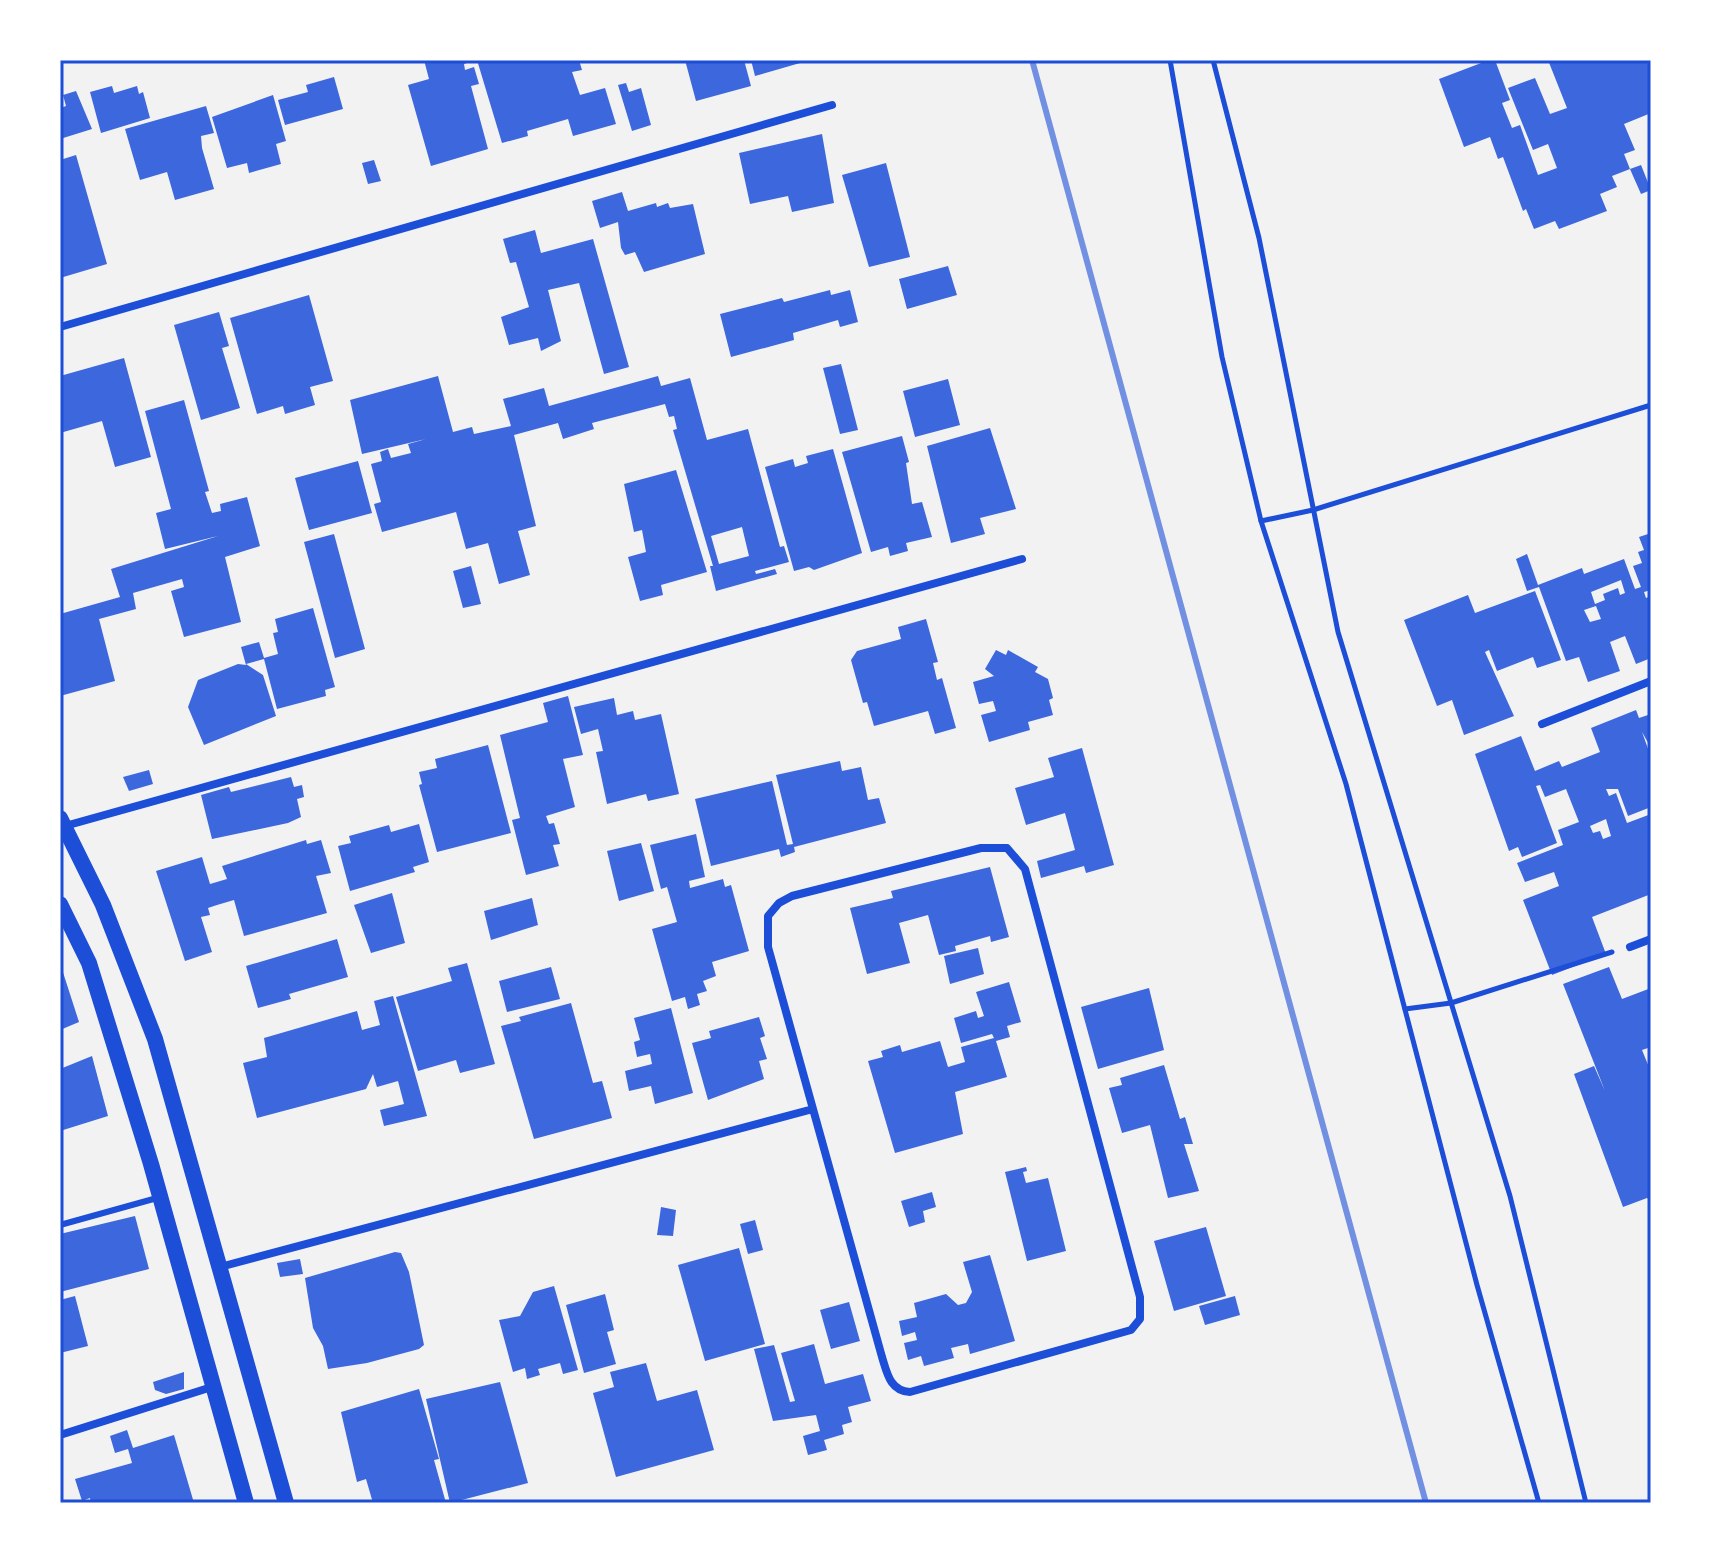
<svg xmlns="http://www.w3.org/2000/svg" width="1711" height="1563" font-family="Helvetica,sans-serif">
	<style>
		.building { fill: #3d67dc; fill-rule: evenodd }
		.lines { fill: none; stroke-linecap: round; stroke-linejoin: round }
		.path { stroke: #1d4ed8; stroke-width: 5 }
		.service { stroke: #1d4ed8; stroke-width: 6 }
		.minor { stroke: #1d4ed8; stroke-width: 8 }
		.secondary { stroke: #1d4ed8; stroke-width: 16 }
		.rail { stroke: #7290e2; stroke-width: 6 }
		.neatline { fill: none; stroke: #1d4ed8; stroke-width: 3 }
	</style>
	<rect width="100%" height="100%" fill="#f2f2f2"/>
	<g class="building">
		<polygon points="424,60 475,60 464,64 465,70 474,67 479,84 471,86 488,149 431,166 408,85 429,79"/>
		<polygon points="477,60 579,60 582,70 572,72 580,95 605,88 616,124 573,136 568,119 527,131 528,136 502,143"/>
		<polygon points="685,60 744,60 751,86 696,101"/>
		<polygon points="751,60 807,60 807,61 755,76"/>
		<polygon points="1489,60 1495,60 1510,100 1502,103 1512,128 1520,125 1538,175 1557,168 1548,144 1533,150 1508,88 1535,78 1550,114 1567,108 1548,60 1647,60 1651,65 1651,113 1624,124 1635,150 1624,154 1630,169 1612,176 1617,187 1600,194 1607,211 1559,229 1555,221 1534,229 1526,209 1523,211 1503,157 1498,159 1490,137 1464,147 1439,79"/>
		<polygon points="334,77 343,109 285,125 278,100 308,92 306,85"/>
		<polygon points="626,83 629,92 641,88 651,125 632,131 618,85"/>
		<polygon points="112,86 114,93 137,86 139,94 143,92 150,118 101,133 90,92"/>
		<polygon points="76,91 92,129 60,139 60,108 66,106 63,95"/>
		<polygon points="273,95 286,141 276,144 281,164 249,173 247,163 227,168 212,117"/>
		<polygon points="206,106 214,133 201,136 202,148 214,189 175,200 167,172 140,180 125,129"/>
		<polygon points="822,134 834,203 792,212 788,196 750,204 739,153"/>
		<polygon points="76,155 107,264 60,278 60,160"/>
		<polygon points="374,160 381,181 368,184 362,163"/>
		<polygon points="886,163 910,257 869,267 842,175"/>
		<polygon points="1641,165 1651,190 1641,194 1630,169"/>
		<polygon points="622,192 628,211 656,203 657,207 668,203 670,208 693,204 705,254 644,272 635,252 625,255 621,248 618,222 600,228 592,201"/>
		<polygon points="535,230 541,253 593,239 629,367 604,374 579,283 548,290 561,341 541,351 538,338 509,345 501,317 529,307 516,262 510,263 503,239"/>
		<polygon points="948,266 957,295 907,309 899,279"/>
		<polygon points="830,290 831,295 850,290 858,322 840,327 838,320 793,333 794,340 731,357 720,314 782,298 784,302"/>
		<polygon points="309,295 333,381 310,387 315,405 285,414 283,406 257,414 230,318"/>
		<polygon points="219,312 229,346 222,348 240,408 201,420 174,325"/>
		<polygon points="124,358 151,457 115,467 102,421 60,433 60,376"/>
		<polygon points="841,364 858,430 840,434 823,368"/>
		<path d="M438,376L453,432L472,427L474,434L511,426L503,399L544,388L549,406L658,376L661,386L690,378L707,440L748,429L780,547L784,546L789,562L755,571L756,574L775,569L777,574L716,591L710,566H713L673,430L677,429L674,416L669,417L665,404L592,423L594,429L563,439L558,423L514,435L536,526L518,531L530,575L499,584L488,543L466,549L456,512L382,532L374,504L381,502L371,464L382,461L380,452L388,449L391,458L411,453L408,444L426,439L362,454L350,400ZM742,527L749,556L719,564L711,536Z"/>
		<polygon points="948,379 960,425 915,437 903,391"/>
		<polygon points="184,400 209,491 205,492 212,513 221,511 220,504 247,497 260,546 225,557 241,622 184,637 171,591 184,587 182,579 133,593 136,609 99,619 115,681 60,696 60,614 120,597 111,569 218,536 165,549 156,513 171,509 145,411"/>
		<polygon points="990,428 1016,509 980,518 985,534 951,543 927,446"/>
		<polygon points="902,436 909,462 906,463 912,504 922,502 932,537 906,543 908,551 890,556 888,547 871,552 842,452"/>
		<polygon points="833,449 862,553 814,570 809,567 794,571 765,467 793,459 795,467 808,463 806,456"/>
		<polygon points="358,461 372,513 309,530 295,478"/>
		<polygon points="676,470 707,572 661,585 663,595 640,601 628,557 646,552 642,530 634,532 624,484"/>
		<path d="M1651,533V590L1644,592L1646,598L1651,596V658L1636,664L1625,636L1610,642L1620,671L1588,682L1579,657L1566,661L1539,587L1527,591L1516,559L1527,554L1538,585L1582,568L1584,574L1624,559L1635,589L1641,587L1633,566L1642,563L1638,552L1644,550L1639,537ZM1621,580L1625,593L1620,595L1618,588L1603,594L1605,600L1595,604L1591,592ZM1596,606L1601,619L1590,622L1584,610Z"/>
		<polygon points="334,534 365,649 335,658 304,542"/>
		<polygon points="471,566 481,604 463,608 453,571"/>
		<polygon points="1535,591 1561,660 1537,668 1533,657 1497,671 1489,650 1485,652 1514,716 1464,735 1452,700 1437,706 1404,620 1468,595 1475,613"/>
		<polygon points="313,608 335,687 325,690 326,696 277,709 264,659 246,664 263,675 276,716 204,745 188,707 198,680 238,664 246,665 241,647 259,642 264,658 278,654 273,633 278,632 275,619"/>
		<polygon points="926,619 938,662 933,663 937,680 942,678 956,728 935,734 928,711 874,726 867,702 863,703 851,660 857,651 901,639 898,627"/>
		<polygon points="996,650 1006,655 1008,650 1038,667 1035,672 1048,679 1053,698 1049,700 1053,715 1028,722 1030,730 989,742 981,715 996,711 993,701 979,704 973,682 994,676 985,669"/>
		<polygon points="568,696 583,755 563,759 575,807 546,816 549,824 554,823 560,844 553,845 559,866 526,875 512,820 520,818 500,735 548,722 543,703"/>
		<polygon points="614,698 617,715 633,711 635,720 661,714 679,794 648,801 646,794 607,804 596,752 603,751 598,729 581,734 574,707"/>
		<path d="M1636,710L1639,718L1651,714V748L1642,732L1651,757V807L1628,816L1618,789H1606L1609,796L1616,793L1627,823L1651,814V894L1592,917L1606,954L1552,975L1523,900L1559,886L1554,872L1525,882L1517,863L1563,845L1558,830L1579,822L1566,789L1545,797L1540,785L1536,786L1557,843L1522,857L1518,847L1509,851L1475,754L1521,736L1535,771L1559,761L1562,767L1600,752L1591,728ZM1606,819L1611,836L1603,839L1600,831L1593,833L1590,826Z"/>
		<polygon points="488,745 511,833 437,852 419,785 422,784 419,772 437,768 435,759"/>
		<polygon points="1082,748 1114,865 1086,873 1084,866 1041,878 1037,861 1075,850 1065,813 1026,825 1015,788 1054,777 1048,758"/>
		<polygon points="840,761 842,771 861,767 868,800 879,798 886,823 794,847 795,852 781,857 779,849 711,866 695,799 772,781 787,845 793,844 776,775"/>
		<polygon points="149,770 153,784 129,791 123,777"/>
		<polygon points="291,777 294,787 302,785 304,797 297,799 301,817 288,823 212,839 201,795 229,787 231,792"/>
		<polygon points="419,824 429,862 413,867 415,872 350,891 338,846 351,843 349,836 389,825 391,832"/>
		<polygon points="696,834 705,877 689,881 690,888 723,879 725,887 731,885 749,951 712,962 716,976 703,981 707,991 697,994 700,1005 688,1009 685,997 672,1001 652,929 677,922 667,887 661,889 650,845"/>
		<polygon points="306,840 307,844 321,840 331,873 316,876 327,913 244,936 234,900 217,905 208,908 210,915 201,917 212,952 185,961 156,871 202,857 210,884 227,879 222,866"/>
		<polygon points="641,843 654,891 619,901 607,851"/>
		<polygon points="990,867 1009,937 991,942 990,936 955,946 956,951 939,955 928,915 899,923 910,963 867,974 850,908 893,898 891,891"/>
		<polygon points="392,893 405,943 371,953 354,905"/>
		<polygon points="532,898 538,925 491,940 484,911"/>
		<polygon points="337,939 348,977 289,994 291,999 258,1008 246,966"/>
		<polygon points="978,948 984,974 950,984 944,956"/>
		<polygon points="60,963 79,1022 60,1030"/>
		<polygon points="467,963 495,1064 460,1073 456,1060 418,1071 396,997 452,981 448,968"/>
		<polygon points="551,967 560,999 507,1012 499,981"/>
		<polygon points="1609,967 1622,999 1651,988 1651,1047 1642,1050 1651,1072 1651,1201 1647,1198 1623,1207 1574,1074 1594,1066 1605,1091 1563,984"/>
		<polygon points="1009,982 1021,1022 1007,1026 1010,1037 996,1041 1007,1077 955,1092 963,1134 895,1153 868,1061 883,1057 881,1051 900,1045 902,1052 940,1041 948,1067 965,1062 961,1047 994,1038 992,1034 961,1043 954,1018 976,1011 978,1018 984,1016 976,992"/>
		<polygon points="1149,988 1164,1050 1098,1069 1081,1007"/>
		<polygon points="393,996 427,1116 384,1126 380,1110 404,1104 398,1081 377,1087 373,1074 366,1089 257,1118 243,1063 267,1057 264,1038 357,1011 362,1030 380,1025 374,1001"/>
		<polygon points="571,1003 593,1083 602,1081 612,1118 534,1139 501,1026 521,1021 519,1017"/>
		<polygon points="671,1008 693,1093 655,1104 651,1086 629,1091 625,1071 652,1064 650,1054 637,1057 634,1042 640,1040 634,1018"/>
		<polygon points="759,1017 765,1036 760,1038 767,1059 759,1061 764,1079 708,1100 692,1043 711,1038 709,1031"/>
		<polygon points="92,1056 108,1116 60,1131 60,1069"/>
		<polygon points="1164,1065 1180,1119 1185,1117 1193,1144 1184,1144 1199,1191 1168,1198 1150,1125 1122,1133 1109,1088 1122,1085 1120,1078"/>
		<polygon points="1026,1167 1027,1171 1023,1172 1026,1183 1048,1178 1066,1251 1027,1261 1005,1172"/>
		<polygon points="932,1192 936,1207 923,1211 925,1222 909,1227 901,1201"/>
		<polygon points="661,1207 676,1210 673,1236 657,1235"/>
		<polygon points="135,1216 149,1269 60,1292 60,1234"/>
		<polygon points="755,1220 763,1250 748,1254 740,1224"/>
		<polygon points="1206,1227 1226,1296 1174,1311 1154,1241"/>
		<polygon points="739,1248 765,1344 705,1361 678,1265"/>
		<polygon points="395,1252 401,1253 409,1272 424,1345 419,1349 367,1363 328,1369 323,1346 313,1328 305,1278"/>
		<polygon points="990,1255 1015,1341 970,1354 968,1344 951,1348 954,1358 924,1366 921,1356 908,1360 904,1343 917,1340 915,1332 902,1336 899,1321 917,1317 914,1303 946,1294 958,1305 966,1303 972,1292 963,1262"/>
		<polygon points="300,1259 303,1274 280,1277 277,1263"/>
		<polygon points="554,1286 578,1370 563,1374 560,1363 538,1369 540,1375 527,1379 525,1368 513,1372 499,1320 520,1316 533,1292"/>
		<polygon points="605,1294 614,1330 607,1332 616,1364 584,1373 566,1305"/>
		<polygon points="75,1296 88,1346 60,1353 60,1300"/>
		<polygon points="1235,1296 1240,1315 1205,1325 1199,1306"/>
		<polygon points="849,1302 860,1341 831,1349 820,1310"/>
		<polygon points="814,1344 825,1384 863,1374 871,1401 848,1407 852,1422 842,1425 844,1434 824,1440 827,1450 808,1455 803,1436 820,1431 816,1415 773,1421 754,1349 774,1345 790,1402 795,1401 781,1353"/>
		<polygon points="646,1363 657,1401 697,1390 714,1450 616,1477 593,1393 614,1387 610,1372"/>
		<polygon points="184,1372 184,1389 166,1394 155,1390 153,1382"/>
		<polygon points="500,1382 528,1483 450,1503 426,1399"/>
		<polygon points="419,1389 439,1459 434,1460 446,1503 373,1503 366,1479 357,1482 341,1412"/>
		<polygon points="127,1430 133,1448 174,1435 194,1503 91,1503 90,1498 82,1501 75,1479 132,1463 128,1449 115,1453 110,1436"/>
	</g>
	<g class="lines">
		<g class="path">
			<polyline points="1170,60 1222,357 1261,521 1346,784 1477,1285 1539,1503"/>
			<polyline points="1213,60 1259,238 1338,632 1510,1196 1586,1503"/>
			<polyline points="1261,521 1313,510 1651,405"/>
			<polyline points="1405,1009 1451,1003 1612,952"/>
		</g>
		<polyline class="service" points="60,1225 157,1198"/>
		<g class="minor">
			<polyline points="60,327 832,105"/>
			<polyline points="1542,724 1651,681"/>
			<polyline points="65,826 1022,559"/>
			<polyline points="1630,947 1651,939"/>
			<path d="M220,1267L813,1109L882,1357C887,1373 890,1391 910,1392L1131,1330L1140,1319V1297L1025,869L1007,848H981L792,896L779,903L768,916V947L813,1109"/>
			<polyline points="60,1435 215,1386"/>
		</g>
		<g class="secondary">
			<polyline points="60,818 103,905 155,1039 286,1503"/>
			<polyline points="60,904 89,963 151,1164 246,1503"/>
		</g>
		<polyline class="rail" points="1032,60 1426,1503"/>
	</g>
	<rect width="1711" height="1563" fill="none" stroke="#ffffff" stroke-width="124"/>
	<rect x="62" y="62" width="1587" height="1439" class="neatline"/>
</svg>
